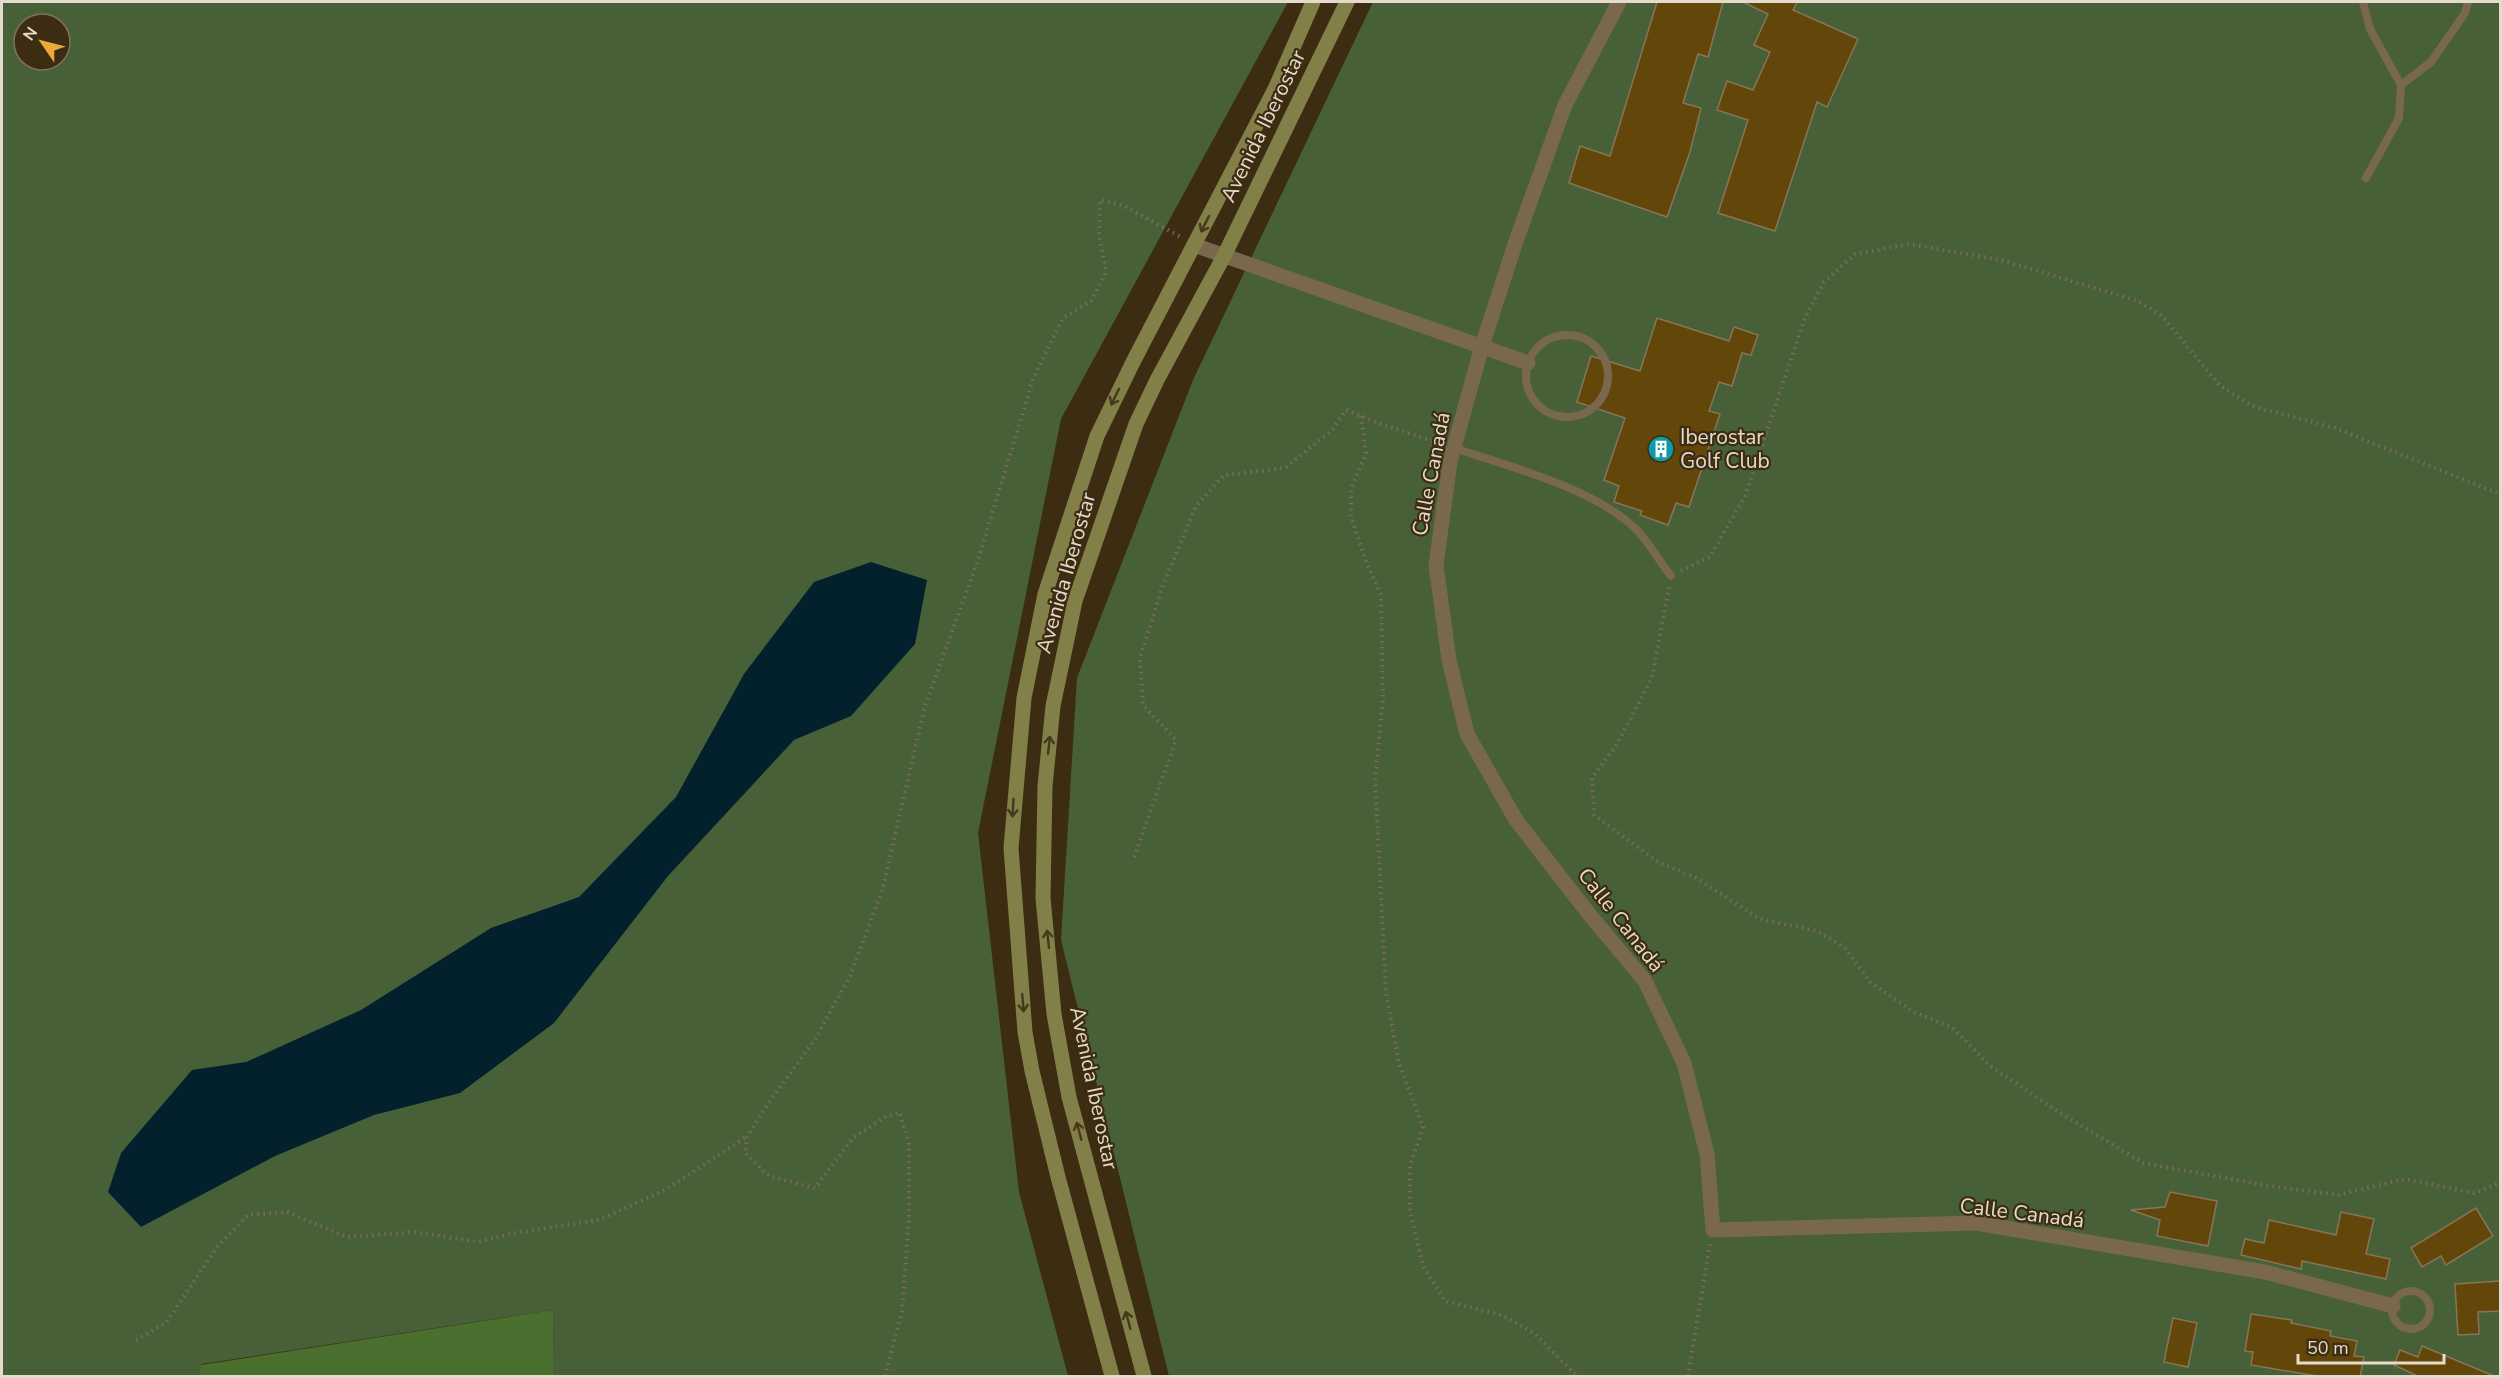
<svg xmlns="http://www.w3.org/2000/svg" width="2502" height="1378" font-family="'Nunito Sans',sans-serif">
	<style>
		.green { fill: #486038; fill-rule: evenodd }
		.forest { fill: #4a6f2f }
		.water { fill: #03212c }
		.building { fill: #63460a; stroke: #877558; stroke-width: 1.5 }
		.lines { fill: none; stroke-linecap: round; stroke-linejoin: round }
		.path { stroke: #7a6c56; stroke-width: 4; stroke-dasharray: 1.5 4.5; stroke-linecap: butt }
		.lane { stroke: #7a684c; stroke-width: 8 }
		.street { stroke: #7a684c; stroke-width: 15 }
		.secondary { stroke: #828048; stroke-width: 15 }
		.oneway { stroke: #463919 }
		.labels { text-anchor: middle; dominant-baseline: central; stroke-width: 4.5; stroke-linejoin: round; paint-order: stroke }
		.street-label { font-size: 21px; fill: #e5dbcc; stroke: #3c2c11 }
		.poi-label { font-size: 21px; fill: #e5dbcc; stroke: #3c2c11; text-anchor: start }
	</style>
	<rect width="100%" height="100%" fill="#3c2c11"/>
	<g class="green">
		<path d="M2,2H1288L1061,419L978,833L1019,1192L1068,1376H554L553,1310L202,1364L199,1376H2ZM24,24H60V60H24Z"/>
		<polygon points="1373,2 2500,2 2500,1376 1169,1376 1061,940 1077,678 1193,380"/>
	</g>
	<polygon class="forest" points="553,1310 554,1376 199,1376 201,1365"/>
	<polygon class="water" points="871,562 927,580 915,644 851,716 794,740 668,876 554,1023 460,1093 374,1115 275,1156 141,1227 108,1192 121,1153 192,1070 246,1062 361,1010 491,928 579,897 676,797 744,674 814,582"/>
	<g class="building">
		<polygon points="1657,2 1723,2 1708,57 1698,54 1683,103 1701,108 1690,152 1667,217 1569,183 1580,146 1610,156"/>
		<polygon points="1743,2 1797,2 1793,10 1858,39 1827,107 1817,102 1775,231 1718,213 1748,120 1717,110 1727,81 1753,90 1770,52 1754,45 1768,14"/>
		<polygon points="1657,318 1729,341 1734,327 1758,335 1751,355 1742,353 1732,386 1719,382 1709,411 1720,414 1689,507 1676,503 1668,525 1640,515 1642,511 1614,502 1619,486 1604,480 1625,418 1577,402 1591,356 1640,371"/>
		<polygon points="2170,1192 2217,1201 2208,1246 2157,1236 2160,1220 2131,1210 2165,1207"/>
		<polygon points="2476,1208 2493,1236 2446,1265 2441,1256 2422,1267 2411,1248"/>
		<polygon points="2341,1212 2374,1219 2366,1254 2390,1259 2386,1279 2302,1261 2301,1269 2241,1255 2245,1239 2264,1243 2269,1220 2336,1235"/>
		<polygon points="2500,1281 2500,1311 2478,1312 2479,1334 2458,1335 2455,1284"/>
		<polygon points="2251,1314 2292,1320 2291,1323 2331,1331 2330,1336 2357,1341 2354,1356 2364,1357 2360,1377 2323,1377 2251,1365 2253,1352 2245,1351"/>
		<polygon points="2173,1318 2197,1323 2188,1367 2164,1362"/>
		<polygon points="2422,1346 2494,1376 2494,1377 2420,1377 2394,1365 2400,1350 2418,1357"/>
	</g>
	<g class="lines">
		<g class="path">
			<polyline points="1361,416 1366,453 1351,489 1351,516 1365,559 1381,595 1383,697 1375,781 1386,993 1399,1063 1423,1127 1410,1166 1410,1211 1423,1266 1445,1301 1504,1316 1535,1334 1577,1376"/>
			<polyline points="1681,571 1710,557 1745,496 1805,318 1824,282 1855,254 1909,244 2001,260 2138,301 2162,316 2219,385 2252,406 2335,428 2500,494"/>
			<polyline points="1669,587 1652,678 1616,746 1592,778 1594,815 1658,862 1696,878 1760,919 1817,931 1845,948 1870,982 1913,1012 1952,1027 1990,1066 2057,1111 2143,1163 2276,1187 2338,1195 2404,1179 2474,1193 2500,1183"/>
			<polyline points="1134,857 1176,740 1143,705 1140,658 1163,585 1196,506 1224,475 1285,468 1331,431 1346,410 1381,424 1439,443"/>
			<polyline points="136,1340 166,1323 217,1247 248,1215 287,1212 347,1237 415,1232 479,1242 514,1233 599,1220 665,1190 746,1137"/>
			<polyline points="885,1376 902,1311 909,1217 909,1143 899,1112 887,1116 853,1138 815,1188 769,1176 745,1153 747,1137 767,1105 816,1038 850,976 882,891 925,706 977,563 1033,379 1063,318 1091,301 1106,273 1099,234 1100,200 1124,206 1181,237"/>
			<polyline points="1688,1376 1710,1244"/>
		</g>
		<g class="lane">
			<polyline points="2363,2 2370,29 2401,85 2399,118 2366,178"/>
			<polyline points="2401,85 2431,62 2465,13 2468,2"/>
			<circle cx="1567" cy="376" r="41"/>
			<path d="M1454,448C1510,467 1591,487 1635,528C1649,542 1659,561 1671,576"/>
			<circle cx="2411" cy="1310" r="19"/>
		</g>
		<g class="street">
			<polyline points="1619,2 1565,105 1517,238 1482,346 1450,462 1436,565 1449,660 1467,734 1516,820 1589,914 1645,981 1684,1063 1707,1154 1713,1230 1976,1223 2265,1272 2393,1306"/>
			<polyline points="1194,245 1528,363"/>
		</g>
		<g class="secondary">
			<polyline points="1112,1376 1058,1177 1032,1071 1025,1032 1011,848 1024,698 1045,594 1097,436 1133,362 1275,89 1313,2"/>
			<polyline points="1144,1376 1069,1097 1054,1014 1043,898 1045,786 1053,706 1075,601 1136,424 1157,380 1224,256 1347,2"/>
		</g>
	</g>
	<defs><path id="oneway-shaft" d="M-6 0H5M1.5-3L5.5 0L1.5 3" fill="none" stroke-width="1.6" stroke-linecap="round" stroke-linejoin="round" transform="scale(1.5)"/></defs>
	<g class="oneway">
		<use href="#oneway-shaft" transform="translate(1205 224) rotate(117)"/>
		<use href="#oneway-shaft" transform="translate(1115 397) rotate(116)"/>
		<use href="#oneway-shaft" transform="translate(1049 745) rotate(-84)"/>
		<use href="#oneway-shaft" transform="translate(1013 808) rotate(93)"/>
		<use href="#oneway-shaft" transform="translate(1048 939) rotate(-96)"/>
		<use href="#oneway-shaft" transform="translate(1023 1003) rotate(85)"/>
		<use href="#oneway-shaft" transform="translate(1079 1131) rotate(-105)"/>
		<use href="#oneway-shaft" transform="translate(1128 1320) rotate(-105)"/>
	</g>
	<defs>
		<symbol id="building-disc" viewBox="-11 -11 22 22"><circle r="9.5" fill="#0f9aa8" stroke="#3c2c11"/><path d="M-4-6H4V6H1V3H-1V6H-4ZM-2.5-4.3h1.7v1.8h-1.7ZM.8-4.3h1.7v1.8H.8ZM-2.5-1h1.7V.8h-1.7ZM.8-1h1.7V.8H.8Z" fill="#fff"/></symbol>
	</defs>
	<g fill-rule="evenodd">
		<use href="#building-disc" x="1646" y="434" width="30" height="30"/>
	</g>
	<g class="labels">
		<g class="street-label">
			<text transform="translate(1263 126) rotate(-64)">Avenida Iberostar</text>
			<text transform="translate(1431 474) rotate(-79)">Calle Canadá</text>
			<text transform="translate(1066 573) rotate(-74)">Avenida Iberostar</text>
			<text transform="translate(1621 920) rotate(52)">Calle Canadá</text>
			<text transform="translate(1094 1088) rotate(78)">Avenida Iberostar</text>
			<text transform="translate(2022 1213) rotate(7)">Calle Canadá</text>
		</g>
		<g class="poi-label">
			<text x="1680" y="437">Iberostar<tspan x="1680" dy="24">Golf Club</tspan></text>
		</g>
	</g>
	<rect width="2502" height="1378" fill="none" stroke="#e5dbcc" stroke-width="6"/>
	<g transform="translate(42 42) rotate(305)"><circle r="28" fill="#3c2c11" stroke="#80725c" stroke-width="1.5"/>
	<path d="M0-4.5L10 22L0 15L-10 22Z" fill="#eca93a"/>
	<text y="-9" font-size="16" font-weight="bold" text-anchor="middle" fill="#e5dbcc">N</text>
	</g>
	<path d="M2298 1354v9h146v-9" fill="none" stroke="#e5dbcc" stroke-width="3"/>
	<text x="2307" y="1354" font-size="18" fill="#e5dbcc" stroke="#3c2c11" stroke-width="4.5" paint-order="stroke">50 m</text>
</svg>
